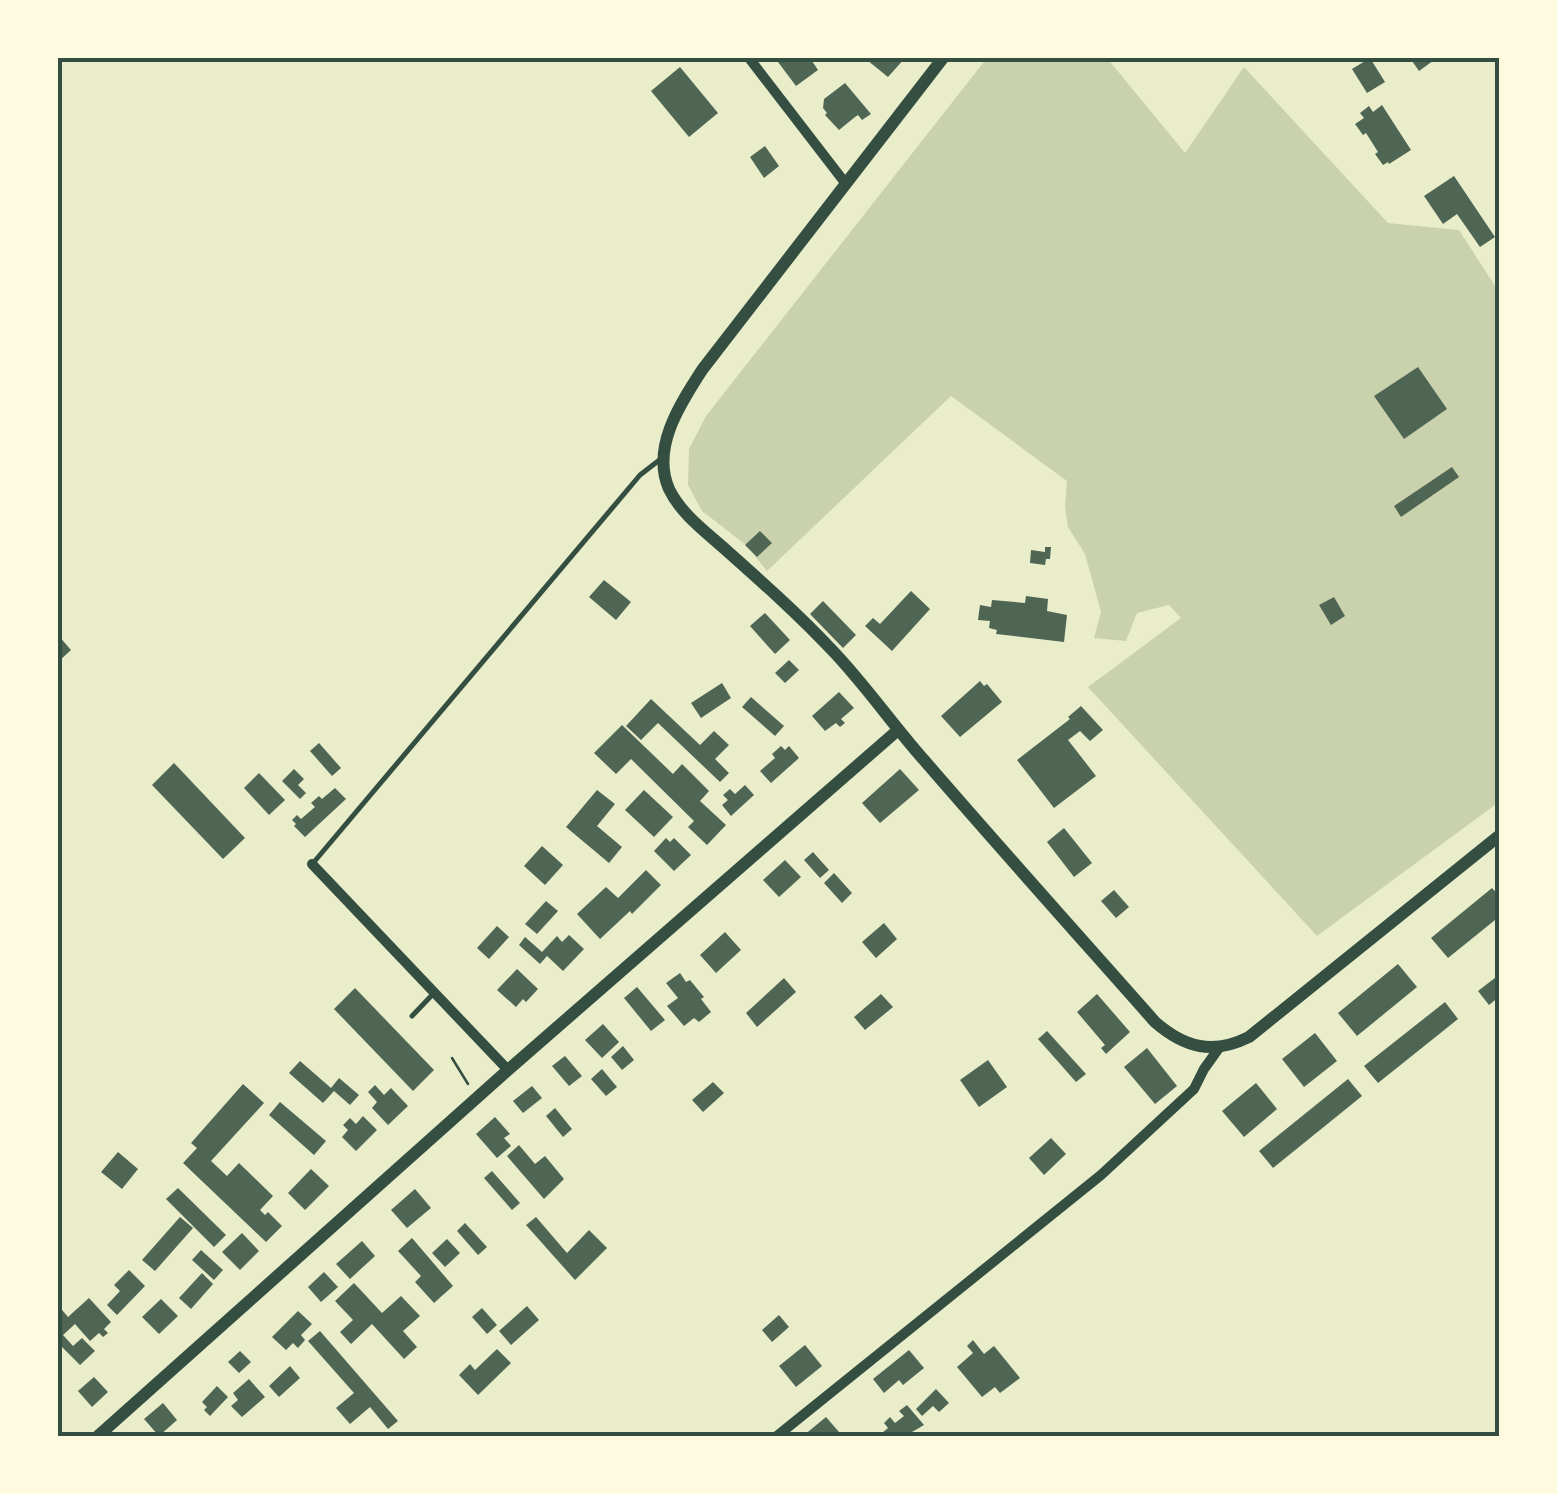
<svg xmlns="http://www.w3.org/2000/svg" width="1557" height="1494" font-family="Figtree,sans-serif">
	<style>
		.green { fill: #cad2ad }
		.building { fill: #4f6655 }
		.lines { fill: none; stroke-linecap: round; stroke-linejoin: round }
		.path { stroke: #344e41; stroke-width: 2.5 }
		.service { stroke: #344e41; stroke-width: 5 }
		.minor { stroke: #344e41; stroke-width: 10 }
		.tertiary { stroke: #344e41; stroke-width: 12 }
		.neatline { fill: none; stroke: #344e41; stroke-width: 4 }
	</style>
	<rect width="100%" height="100%" fill="#e9edc9"/>
	<polygon class="green" points="987,58 1107,58 1185,153 1244,67 1388,223 1459,230 1499,292 1499,802 1317,936 1088,687 1181,618 1169,605 1137,613 1126,641 1094,638 1101,612 1085,554 1068,527 1065,507 1067,481 951,396 767,571 746,545 702,511 688,485 689,449 706,416"/>
	<g class="building">
		<polygon points="785,58 810,58 818,70 796,86 778,62"/>
		<polygon points="869,58 905,58 888,77 867,60"/>
		<polygon points="1370,58 1385,82 1367,93 1352,69"/>
		<polygon points="1410,58 1437,58 1419,71"/>
		<polygon points="680,67 718,113 689,137 651,91"/>
		<polygon points="845,83 871,114 862,120 858,115 855,117 839,130 825,115 827,113 823,108 824,99"/>
		<polygon points="1382,105 1411,150 1389,164 1388,162 1383,165 1375,154 1378,152 1366,133 1363,135 1355,124 1364,118 1360,113 1369,106 1373,112"/>
		<polygon points="765,146 779,166 764,178 750,157"/>
		<polygon points="1454,176 1495,237 1480,247 1457,214 1443,224 1424,196"/>
		<polygon points="1418,367 1447,409 1404,439 1374,396"/>
		<polygon points="1452,467 1459,477 1401,517 1394,506"/>
		<polygon points="760,531 772,543 757,557 745,545"/>
		<polygon points="1045,547 1051,547 1050,559 1046,559 1045,565 1030,563 1031,550 1045,552"/>
		<polygon points="604,580 631,602 616,620 589,597"/>
		<polygon points="911,591 930,609 892,651 865,626 873,618 880,624"/>
		<polygon points="1026,596 1048,599 1047,611 1067,615 1064,642 996,634 997,630 989,628 990,621 978,620 980,605 991,607 992,600 1025,603"/>
		<polygon points="1334,597 1345,616 1331,625 1319,605"/>
		<polygon points="823,601 856,635 843,648 810,614"/>
		<polygon points="765,613 790,640 775,654 750,626"/>
		<polygon points="58,635 71,650 58,662"/>
		<polygon points="789,660 799,670 785,683 775,673"/>
		<polygon points="980,681 984,686 987,684 1002,702 960,737 941,716"/>
		<polygon points="722,683 731,698 701,718 691,703"/>
		<polygon points="839,692 854,708 841,719 845,723 840,727 836,723 825,731 812,716"/>
		<polygon points="751,697 784,726 775,736 742,707"/>
		<polygon points="651,699 700,745 714,731 729,745 715,759 729,773 720,782 658,723 641,740 626,726"/>
		<polygon points="1081,706 1103,730 1090,741 1080,731 1068,740 1096,776 1054,808 1017,760 1070,719 1068,717"/>
		<polygon points="622,725 673,774 682,764 709,791 700,801 726,825 707,845 688,827 694,821 631,759 616,774 594,753"/>
		<polygon points="319,743 341,768 332,776 310,751"/>
		<polygon points="781,746 785,750 789,746 799,758 771,783 760,771 775,758 772,754"/>
		<polygon points="174,763 245,838 223,859 152,785"/>
		<polygon points="294,769 304,779 298,785 306,793 300,799 282,781"/>
		<polygon points="900,769 919,790 880,823 862,803"/>
		<polygon points="259,773 285,800 269,815 244,788"/>
		<polygon points="745,785 754,795 731,816 722,805 728,800 723,795 730,789 735,794"/>
		<polygon points="335,788 346,799 305,837 294,826 296,824 292,820 297,815 301,819 315,807 311,803 319,796 322,799"/>
		<polygon points="597,790 615,804 597,826 622,847 609,863 566,827"/>
		<polygon points="644,790 673,817 654,837 625,810"/>
		<polygon points="1064,828 1092,863 1074,877 1047,842"/>
		<polygon points="666,838 670,842 674,838 691,855 674,871 654,851"/>
		<polygon points="542,846 563,865 545,885 524,866"/>
		<polygon points="813,852 829,870 820,878 804,860"/>
		<polygon points="785,860 801,877 779,897 763,880"/>
		<polygon points="646,870 661,885 632,914 630,911 600,939 577,914 606,887 618,898"/>
		<polygon points="834,873 852,893 842,903 824,883"/>
		<polygon points="1492,888 1500,897 1500,916 1448,958 1431,938"/>
		<polygon points="1114,890 1129,907 1116,918 1101,901"/>
		<polygon points="546,901 558,911 537,934 525,924"/>
		<polygon points="884,923 897,939 876,958 862,942"/>
		<polygon points="497,926 509,937 489,959 477,948"/>
		<polygon points="725,932 741,950 716,973 700,955"/>
		<polygon points="569,935 584,949 563,971 547,956 540,964 519,945 525,937 542,952 557,936 562,942"/>
		<polygon points="1398,964 1417,987 1357,1036 1338,1013"/>
		<polygon points="517,969 538,989 526,1002 523,999 516,1007 497,990"/>
		<polygon points="680,973 686,982 690,980 704,997 701,999 711,1012 699,1022 694,1018 684,1026 667,1006 678,998 666,983"/>
		<polygon points="1500,974 1500,996 1489,1005 1478,991"/>
		<polygon points="784,978 796,992 757,1027 746,1013"/>
		<polygon points="637,987 665,1020 651,1031 624,998"/>
		<polygon points="355,988 434,1070 413,1091 334,1009"/>
		<polygon points="881,994 893,1007 865,1030 854,1017"/>
		<polygon points="1097,994 1130,1032 1106,1054 1101,1048 1105,1045 1077,1012"/>
		<polygon points="1445,1002 1458,1019 1378,1083 1364,1066"/>
		<polygon points="603,1024 619,1042 602,1058 585,1040"/>
		<polygon points="1047,1031 1086,1074 1076,1082 1038,1039"/>
		<polygon points="1315,1033 1337,1061 1304,1087 1282,1059"/>
		<polygon points="623,1046 634,1060 622,1070 611,1057"/>
		<polygon points="1147,1048 1177,1086 1155,1104 1124,1067"/>
		<polygon points="565,1056 582,1076 569,1086 552,1066"/>
		<polygon points="988,1060 1007,1087 979,1107 960,1080"/>
		<polygon points="300,1061 331,1088 339,1078 359,1095 350,1105 334,1091 323,1103 289,1073"/>
		<polygon points="602,1069 617,1087 606,1096 591,1079"/>
		<polygon points="1348,1079 1362,1096 1273,1168 1259,1151"/>
		<polygon points="713,1082 724,1093 703,1112 692,1100"/>
		<polygon points="1256,1083 1277,1109 1244,1137 1222,1111"/>
		<polygon points="243,1084 264,1103 211,1161 227,1176 239,1163 273,1196 260,1210 265,1215 268,1212 282,1226 266,1242 183,1163 197,1148 191,1143"/>
		<polygon points="375,1085 384,1095 391,1088 408,1106 388,1125 372,1108 377,1102 368,1092"/>
		<polygon points="532,1086 542,1098 523,1113 513,1101"/>
		<polygon points="280,1102 326,1141 314,1155 269,1115"/>
		<polygon points="555,1108 572,1129 563,1137 546,1116"/>
		<polygon points="363,1116 377,1130 356,1151 342,1137 348,1130 343,1125 350,1118 356,1124"/>
		<polygon points="495,1117 510,1134 504,1138 511,1146 497,1158 476,1134"/>
		<polygon points="1051,1138 1066,1154 1044,1175 1029,1158"/>
		<polygon points="519,1145 535,1164 545,1156 564,1179 544,1199 507,1156"/>
		<polygon points="118,1152 138,1169 122,1189 101,1172"/>
		<polygon points="311,1169 329,1186 305,1210 288,1193"/>
		<polygon points="492,1171 520,1203 512,1210 484,1178"/>
		<polygon points="178,1188 226,1235 214,1247 166,1199"/>
		<polygon points="415,1189 431,1208 407,1228 391,1210"/>
		<polygon points="180,1217 193,1228 155,1271 142,1260"/>
		<polygon points="536,1217 567,1253 589,1230 607,1248 575,1280 526,1225"/>
		<polygon points="465,1223 487,1247 478,1255 457,1231"/>
		<polygon points="242,1233 259,1251 240,1270 222,1252"/>
		<polygon points="412,1238 453,1286 434,1303 415,1282 421,1276 398,1251"/>
		<polygon points="447,1239 460,1253 445,1267 432,1253"/>
		<polygon points="362,1241 375,1256 350,1279 336,1264"/>
		<polygon points="201,1250 223,1270 214,1280 192,1260"/>
		<polygon points="129,1270 145,1286 117,1315 107,1305 120,1291 114,1285"/>
		<polygon points="324,1272 338,1287 321,1302 308,1287"/>
		<polygon points="202,1273 213,1284 191,1309 179,1298"/>
		<polygon points="354,1283 382,1313 401,1296 420,1316 403,1331 417,1347 404,1359 372,1324 351,1344 340,1332 353,1320 335,1301"/>
		<polygon points="89,1298 111,1322 104,1329 108,1333 103,1337 99,1333 90,1341 75,1324 63,1335 73,1346 82,1338 95,1351 80,1365 60,1345 58,1347 58,1305 68,1317"/>
		<polygon points="161,1299 178,1316 159,1334 142,1317"/>
		<polygon points="527,1306 539,1320 511,1345 499,1331"/>
		<polygon points="482,1308 497,1325 487,1334 472,1317"/>
		<polygon points="298,1311 312,1324 301,1335 305,1340 298,1348 293,1343 286,1350 272,1337"/>
		<polygon points="779,1315 789,1327 772,1342 762,1330"/>
		<polygon points="320,1331 398,1421 388,1429 370,1407 350,1424 336,1408 354,1393 308,1341"/>
		<polygon points="973,1340 984,1354 994,1346 1020,1378 1000,1393 995,1387 982,1397 957,1367 973,1353 967,1346"/>
		<polygon points="805,1345 822,1366 796,1387 779,1366"/>
		<polygon points="497,1349 511,1363 478,1395 459,1375 470,1364 475,1370"/>
		<polygon points="909,1350 924,1368 903,1385 899,1380 884,1393 873,1379"/>
		<polygon points="240,1351 251,1362 239,1373 228,1362"/>
		<polygon points="290,1366 300,1378 279,1397 269,1386"/>
		<polygon points="94,1377 108,1392 92,1407 78,1391"/>
		<polygon points="249,1379 265,1397 242,1417 231,1406 238,1400 233,1393"/>
		<polygon points="217,1386 228,1397 210,1416 204,1410 207,1407 202,1402"/>
		<polygon points="936,1389 949,1403 939,1412 933,1406 922,1416 916,1409"/>
		<polygon points="163,1403 177,1420 159,1436 144,1419"/>
		<polygon points="907,1405 924,1425 905,1436 884,1436 882,1433 888,1428 884,1423 890,1417 895,1423 904,1416 899,1411"/>
		<polygon points="826,1417 839,1432 834,1436 803,1436"/>
	</g>
	<g class="lines">
		<polyline class="path" points="452,1058 468,1084"/>
		<g class="service">
			<polyline points="314,862 640,475 662,458"/>
			<polyline points="412,1016 434,993"/>
		</g>
		<g class="minor">
			<polyline points="749,58 846,184"/>
			<polyline points="312,864 508,1070"/>
			<polyline points="777,1436 1101,1175 1194,1089 1204,1069 1219,1048"/>
		</g>
		<g class="tertiary">
			<path d="M943,58L702,370C680,404 651,448 669,489C681,514 706,532 726,550C762,582 798,614 831,649C864,683 892,724 924,760C1000,848 1078,935 1155,1022C1185,1048 1213,1055 1249,1037L1500,835"/>
			<polyline points="98,1436 508,1070 898,730"/>
		</g>
	</g>
	<rect width="1557" height="1494" fill="none" stroke="#fefae0" stroke-width="120"/>
	<rect x="60" y="60" width="1437" height="1374" class="neatline"/>
</svg>
